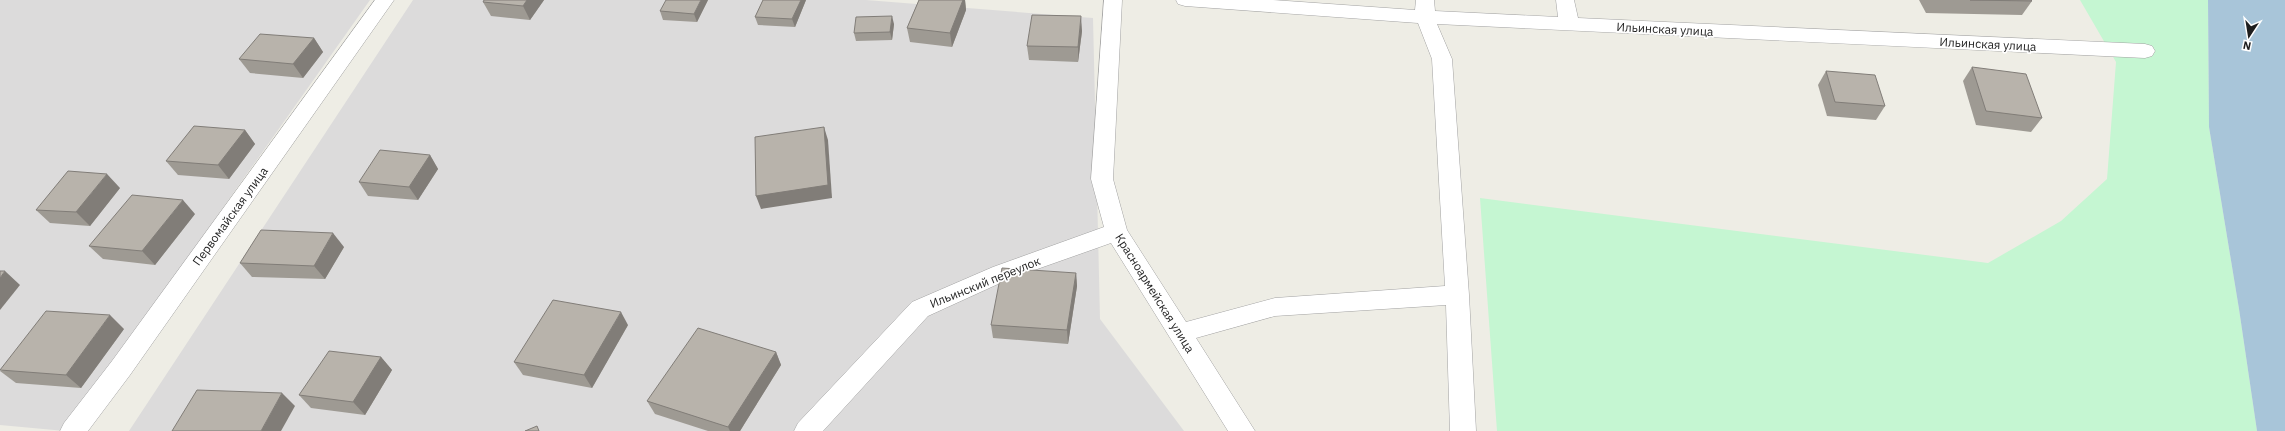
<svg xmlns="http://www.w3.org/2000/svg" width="2285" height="431" font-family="'IBM Plex Sans',sans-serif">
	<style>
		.residential { fill: #dcdbdb }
		.park { fill: #c5f6d2 }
		.water { fill: #a8c5d9 }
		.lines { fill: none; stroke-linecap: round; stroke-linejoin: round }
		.minor-casing { stroke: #a2a2a2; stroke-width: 1 }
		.minor { fill: #fff; fill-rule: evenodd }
		.wall { fill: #9e9a93 }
		.shaded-wall { fill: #817d78 }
		.building { fill: #b8b3ab; stroke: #817d78 }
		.labels { text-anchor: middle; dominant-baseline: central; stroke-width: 3.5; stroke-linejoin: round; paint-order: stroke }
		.street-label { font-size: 12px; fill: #1e1e1e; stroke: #fff }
	</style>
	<rect width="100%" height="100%" fill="#eeede5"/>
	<g class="residential">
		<polygon points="0,0 370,0 65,431 0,425"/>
		<polygon points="413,0 866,0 1093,18 1100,319 1184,431 129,431"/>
	</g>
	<polygon class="park" points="2080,0 2208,0 2209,127 2239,309 2257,431 1497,431 1480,198 1988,263 2061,221 2107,179 2116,62"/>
	<polygon class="water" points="2208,0 2285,0 2285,431 2257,431 2239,309 2209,127"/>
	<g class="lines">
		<defs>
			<g id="minor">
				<polygon points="375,0 394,0 130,375 88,431 60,431 64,423 112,361"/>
				<polygon points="1104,0 1122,0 1113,179 1127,230 1186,322 1275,298 1445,286 1432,59 1418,23 1185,6 1178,4 1176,0 1273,0 1415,10 1416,0 1434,0 1435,11 1558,17 1556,0 1574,0 1578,18 2145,44 2152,46 2155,51 2152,56 2145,58 1437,24 1452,59 1469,295 1476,431 1450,431 1446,305 1275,316 1196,338 1255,431 1228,431 1111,243 1009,279 928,316 823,431 794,431 798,423 912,302 993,267 1104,227 1091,179"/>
			</g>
		</defs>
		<use href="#minor" class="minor-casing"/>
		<use href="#minor" class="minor"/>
	</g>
	<g class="wall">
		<polygon points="544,0 530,20 491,16 483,2"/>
		<polygon points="708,0 697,22 663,20 660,11"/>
		<polygon points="763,0 806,0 795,27 758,25 755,17"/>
		<polygon points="919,0 965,0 966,10 952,47 910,42 907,28"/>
		<polygon points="1919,0 2031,0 2032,1 2022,15 1926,13"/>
		<polygon points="894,24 892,40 856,41 854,33"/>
		<polygon points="1082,31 1078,62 1029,60 1027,46"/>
		<polygon points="314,38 323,52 303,78 250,73 239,59"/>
		<polygon points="1972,67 2042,118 2031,132 1976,125 1963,81"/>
		<polygon points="1826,71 1885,106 1876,120 1827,116 1818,85"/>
		<polygon points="245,130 255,144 229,179 178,175 166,161"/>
		<polygon points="430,155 438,169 418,200 368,196 359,182"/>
		<polygon points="120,188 90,226 50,223 36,210"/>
		<polygon points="195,214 155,265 103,259 89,246"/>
		<polygon points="344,247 325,279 252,277 240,263"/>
		<polygon points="1076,273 1077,286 1068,344 993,338 991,325"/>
		<polygon points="628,325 592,388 523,375 514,362"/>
		<polygon points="124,329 81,388 16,383 0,371"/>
		<polygon points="776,352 781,365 740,431 708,431 655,414 647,401"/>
		<polygon points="381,357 392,370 365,415 311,408 299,395"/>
	</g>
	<g class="shaded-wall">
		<polygon points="527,0 544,0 530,20 523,6"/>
		<polygon points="701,0 708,0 697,22 694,14"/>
		<polygon points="801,0 806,0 795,27 792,19"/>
		<polygon points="963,0 965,0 966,10 952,47 950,33"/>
		<polygon points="892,16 894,24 892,40 890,32"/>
		<polygon points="1081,16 1082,31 1078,62 1078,47"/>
		<polygon points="314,38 323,52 303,78 293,64"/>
		<polygon points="824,127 828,140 832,198 761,209 756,196"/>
		<polygon points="245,130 255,144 229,179 218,165"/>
		<polygon points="430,155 438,169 418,200 409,187"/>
		<polygon points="107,174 120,188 90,226 76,212"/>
		<polygon points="183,200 195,214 155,265 142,251"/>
		<polygon points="333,233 344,247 325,279 314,266"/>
		<polygon points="5,271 20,285 0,310 0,278"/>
		<polygon points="1076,273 1077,286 1068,344 1067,330"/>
		<polygon points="621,312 628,325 592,388 584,375"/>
		<polygon points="110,315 124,329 81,388 66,375"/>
		<polygon points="776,352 781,365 740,431 730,431 728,427"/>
		<polygon points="381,357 392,370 365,415 353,402"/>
		<polygon points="282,393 295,406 281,431 261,431"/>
	</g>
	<g class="building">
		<polygon points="484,0 527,0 523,6 483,2"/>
		<polygon points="666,0 701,0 694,14 660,11"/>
		<polygon points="763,0 801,0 792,19 755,17"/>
		<polygon points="919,0 963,0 950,33 907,28"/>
		<polygon points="1970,0 2031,0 2032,1"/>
		<polygon points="1032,15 1081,16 1078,47 1027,46"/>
		<polygon points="892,16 890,32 854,33 856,17"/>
		<polygon points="260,34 314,38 293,64 239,59"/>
		<polygon points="1972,67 2026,74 2042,118 1986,111"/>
		<polygon points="1826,71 1875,75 1885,106 1835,102"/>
		<polygon points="194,126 245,130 218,165 166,161"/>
		<polygon points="824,127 828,185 756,196 755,137"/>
		<polygon points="380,150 430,155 409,187 359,182"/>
		<polygon points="68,171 107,174 76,212 36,210"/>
		<polygon points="132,195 183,200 142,251 89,246"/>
		<polygon points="261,230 333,233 314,266 240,263"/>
		<polygon points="1002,268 1076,273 1067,330 991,325"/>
		<polygon points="0,271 5,271 0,278"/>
		<polygon points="553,300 621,312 584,375 514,362"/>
		<polygon points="46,311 110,315 66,375 0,370"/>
		<polygon points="698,328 776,352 728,427 647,401"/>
		<polygon points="329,351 381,357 353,402 299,395"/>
		<polygon points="197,390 282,393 261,431 172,431"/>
		<polygon points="537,426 539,431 525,431"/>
	</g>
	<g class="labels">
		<g class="street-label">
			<text transform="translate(1665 29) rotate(3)">Ильинская улица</text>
			<text transform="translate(1988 44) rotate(3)">Ильинская улица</text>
			<text transform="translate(230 216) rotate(-54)">Первомайская улица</text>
			<text transform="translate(985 282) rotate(-22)">Ильинский переулок</text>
			<text transform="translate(1155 293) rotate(58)">Красноармейская улица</text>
		</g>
	</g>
	<g transform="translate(2249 36) rotate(192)" stroke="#ffffff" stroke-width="3" paint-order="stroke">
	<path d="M0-3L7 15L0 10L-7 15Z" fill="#1e1e1e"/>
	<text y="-6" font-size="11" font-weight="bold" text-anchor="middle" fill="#1e1e1e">N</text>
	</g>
</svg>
